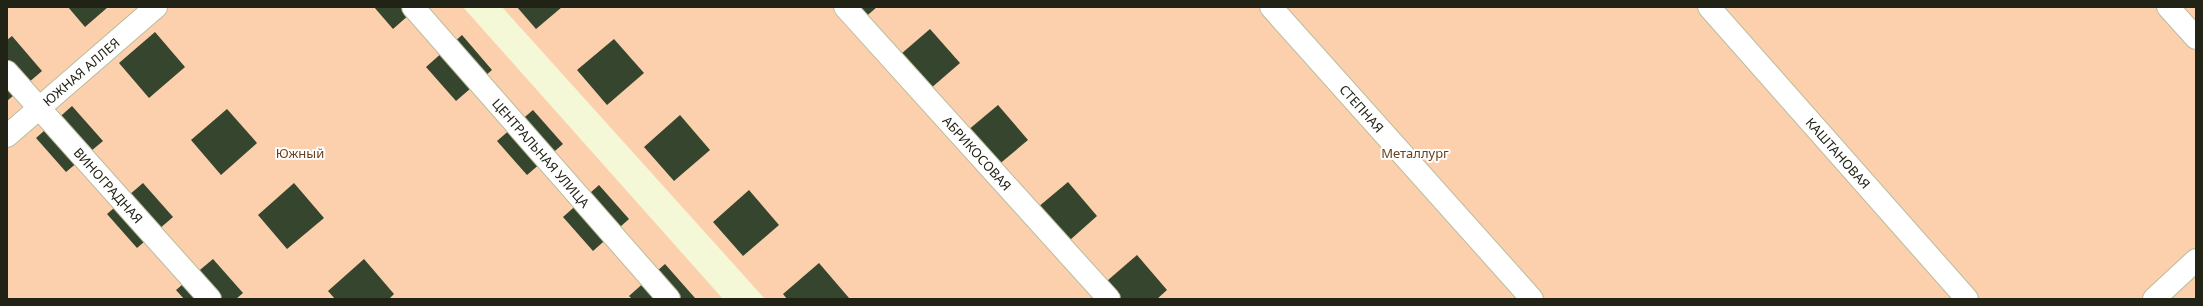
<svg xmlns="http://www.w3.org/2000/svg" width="2203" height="306" font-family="'Noto Sans',sans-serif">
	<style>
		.green { fill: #fcd0ad }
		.building { fill: #35452e }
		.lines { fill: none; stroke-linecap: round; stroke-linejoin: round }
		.minor-casing { stroke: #babc9c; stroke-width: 24 }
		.minor { stroke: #fff; stroke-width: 22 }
		.labels { text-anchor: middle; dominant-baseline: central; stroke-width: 4; stroke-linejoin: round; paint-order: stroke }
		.street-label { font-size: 13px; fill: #222317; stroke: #fff }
		.park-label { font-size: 13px; fill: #6a411c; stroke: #fff }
	</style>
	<rect width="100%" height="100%" fill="#f5f8d6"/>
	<g class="green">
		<polygon points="7,7 463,7 723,299 7,299"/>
		<polygon points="502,7 2196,7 2196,299 765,299"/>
	</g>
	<g class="building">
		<polygon points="68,7 108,7 85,27"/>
		<polygon points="374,7 418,7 393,29"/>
		<polygon points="517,7 562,7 536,29"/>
		<polygon points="839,7 877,7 855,26"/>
		<polygon points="930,29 960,63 923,95 894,60"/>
		<polygon points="155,32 185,67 149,98 119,63"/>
		<polygon points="462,35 492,70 456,101 426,67"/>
		<polygon points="12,36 42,71 7,101 7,40"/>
		<polygon points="614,39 644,73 607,105 577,70"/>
		<polygon points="998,105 1028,140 991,171 961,136"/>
		<polygon points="72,106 103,141 66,172 36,138"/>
		<polygon points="227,109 257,143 221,175 191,140"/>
		<polygon points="533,110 563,144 527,175 497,141"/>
		<polygon points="680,115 710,150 674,181 644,147"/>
		<polygon points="1068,182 1097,216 1061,248 1031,213"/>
		<polygon points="143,183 173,217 137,248 107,214"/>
		<polygon points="294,183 324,218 287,249 258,215"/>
		<polygon points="599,185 629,219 593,251 563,217"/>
		<polygon points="749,190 779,225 743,256 713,222"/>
		<polygon points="1137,255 1167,290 1157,299 1111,299 1100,287"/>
		<polygon points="213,259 243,293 236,299 184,299 176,290"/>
		<polygon points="364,259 394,294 389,299 335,299 328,291"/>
		<polygon points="819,263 849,298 787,299 783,294"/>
		<polygon points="665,264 695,298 632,299 629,296"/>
	</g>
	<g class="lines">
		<defs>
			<g id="minor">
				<path id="s1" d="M413,7L669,299"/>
				<path id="s2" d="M845,7L1109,299"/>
				<path id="s3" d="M1271,7L1532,299"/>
				<path id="s4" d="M1709,7L1967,299"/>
				<polyline points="2168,7 2196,38"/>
				<path id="s5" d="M7,72L210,299"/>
				<path id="s6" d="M7,136L156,7"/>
				<polyline points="2154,299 2196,260"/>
			</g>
		</defs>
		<use href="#minor" class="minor-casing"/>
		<use href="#minor" class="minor"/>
	</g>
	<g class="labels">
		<g class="street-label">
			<text stroke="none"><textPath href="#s6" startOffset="98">ЮЖНАЯ АЛЛЕЯ</textPath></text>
			<text stroke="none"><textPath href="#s3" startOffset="136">СТЕПНАЯ</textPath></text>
			<text stroke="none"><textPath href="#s1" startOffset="194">ЦЕНТРАЛЬНАЯ УЛИЦА</textPath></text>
			<text stroke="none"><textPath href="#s2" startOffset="197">АБРИКОСОВАЯ</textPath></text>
			<text stroke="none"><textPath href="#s4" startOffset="195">КАШТАНОВАЯ</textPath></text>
			<text stroke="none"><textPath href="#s5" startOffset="152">ВИНОГРАДНАЯ</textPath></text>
		</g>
		<g class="park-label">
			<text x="300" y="153">Южный</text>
			<text x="1415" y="153">Металлург</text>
		</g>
	</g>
	<rect width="2203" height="306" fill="none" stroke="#222317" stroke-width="16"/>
</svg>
